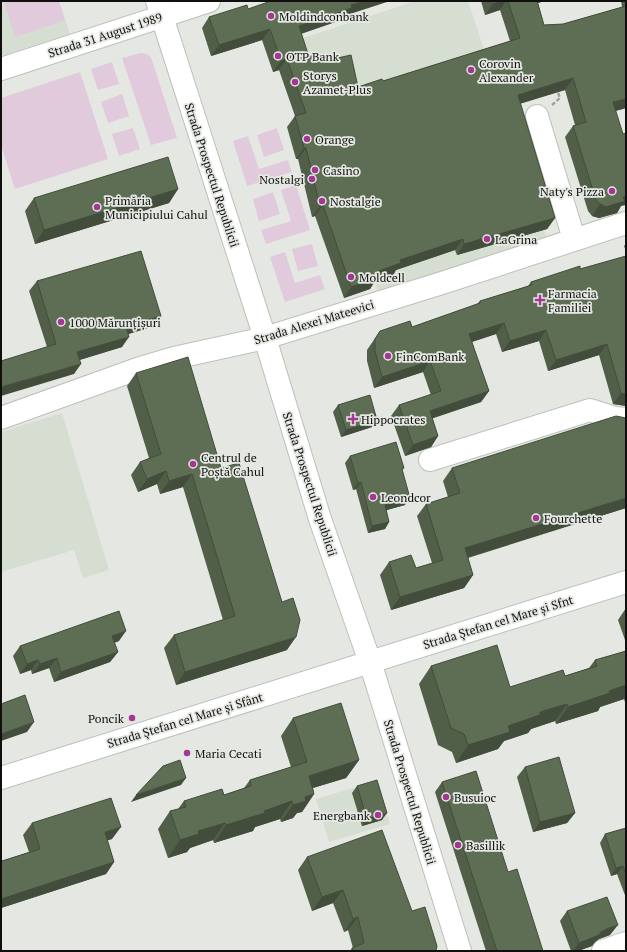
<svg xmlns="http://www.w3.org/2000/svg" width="627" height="952" font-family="'PT Serif',serif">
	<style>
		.built { fill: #d6ddd1 }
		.green { fill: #e0cadb }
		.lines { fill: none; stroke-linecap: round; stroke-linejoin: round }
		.minor-casing { stroke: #bdc0ba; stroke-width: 24 }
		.major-casing { stroke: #bdc0ba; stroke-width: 24 }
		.path { stroke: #9fa19d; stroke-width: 2.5; stroke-dasharray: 4 2; stroke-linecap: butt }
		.minor { stroke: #fff; stroke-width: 22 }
		.major { stroke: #fff; stroke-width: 22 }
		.wall { fill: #515f48 }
		.shaded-wall { fill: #424d3b }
		.building { fill: #5e6e54; stroke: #424d3b }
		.poi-dot { fill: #a43795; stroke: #e5e8e2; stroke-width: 1.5 }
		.labels { text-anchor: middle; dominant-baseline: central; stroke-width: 3.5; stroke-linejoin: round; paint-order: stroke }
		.poi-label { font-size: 12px; fill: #0f100e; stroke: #e5e8e2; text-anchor: start }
		.street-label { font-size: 12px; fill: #0f100e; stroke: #e5e8e2 }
	</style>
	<rect width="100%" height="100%" fill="#e5e8e2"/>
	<g class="built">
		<polygon points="1,1 59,1 70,34 1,56"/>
		<polygon points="415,1 468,1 547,240 379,295 294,41"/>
		<polygon points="62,413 109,570 83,578 74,550 1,572 1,432"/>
		<polygon points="377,781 390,824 329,842 316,799"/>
	</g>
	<g class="green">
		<polygon points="4,1 59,1 65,20 15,37"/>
		<polygon points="141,53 147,54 151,57 177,138 151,145 122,58"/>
		<polygon points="112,62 119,84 98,90 91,69"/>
		<polygon points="80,72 108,159 15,189 1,145 1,98"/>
		<polygon points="122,94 129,116 108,123 101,102"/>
		<polygon points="133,128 140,149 119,156 112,134"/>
		<polygon points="277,128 284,150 264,157 257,135"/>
		<polygon points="248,136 259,169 288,160 292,172 247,186 233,141"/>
		<polygon points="296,185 310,230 266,244 261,230 291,221 281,190"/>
		<polygon points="273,192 280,214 259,221 253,199"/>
		<polygon points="312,244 318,266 298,271 292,249"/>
		<polygon points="285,252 295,283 320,275 325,289 285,302 270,257"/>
	</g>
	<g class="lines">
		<defs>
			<g id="minor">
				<polyline points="1,69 209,1"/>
				<polyline points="537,116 574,239"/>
				<polyline points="1,418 140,368 174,358 265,338 442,283 626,223"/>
				<polyline points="430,460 590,410 615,418 626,419"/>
				<polyline points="370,662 626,582"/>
				<polyline points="603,951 626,943"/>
			</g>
			<g id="major">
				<polyline points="157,1 265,338 320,519 370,662 460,951"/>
				<polyline points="1,778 370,662"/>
			</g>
		</defs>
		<use href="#minor" class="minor-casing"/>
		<use href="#major" class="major-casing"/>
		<polyline class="path" points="552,105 560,98 557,90"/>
		<use href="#minor" class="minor"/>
		<use href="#major" class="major"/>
	</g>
	<g class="wall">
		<polygon points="481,1 544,1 538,3 544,25 563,24 622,7 621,1 626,1 626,108 615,111 621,206 617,213 599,218 592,216 588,211 565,137 573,126 575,125 565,90 520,103 555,218 547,229 457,255 455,250 396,270 393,275 375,281 370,289 344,298 315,216 312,217 298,159 296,159 287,127 295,116 279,70 273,72 262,40 211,56 202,28 209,17 248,9 347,15 344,19 301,34 309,57 319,62 358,87 383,81 510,41 500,10 485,15"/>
		<polygon points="178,189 169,203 35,244 25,211 34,198"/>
		<polygon points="626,244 626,251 624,246"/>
		<polygon points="626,256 626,406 613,404 599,355 548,371 539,341 502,352 496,334 472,342 489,391 481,402 432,418 438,436 431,447 405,456 391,416 399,405 431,395 423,372 374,388 367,361 367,350 380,331 412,327 477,304 480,301 528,286 531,282 580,269"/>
		<polygon points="37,281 154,326 128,334 122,347 79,360 74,374 47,347 29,291"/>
		<polygon points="136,373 221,468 287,650 176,685 164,648 174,635 223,620 183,487 160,494 157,484 138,492 131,475 140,462 149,458 127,386"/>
		<polygon points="338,405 377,420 372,427 341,437 333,412"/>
		<polygon points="350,456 404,468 402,470 405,505 386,510 389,522 385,529 368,533 356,489 353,490 345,463"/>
		<polygon points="452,468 626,508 468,558 473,575 464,588 391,610 380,575 389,562 416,568 432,563 417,516 426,504 448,497 443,481"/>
		<polygon points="626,608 626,640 625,640 618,620"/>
		<polygon points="119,641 114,643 118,652 110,662 54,682 49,668 32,674 31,670 20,674 13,656 20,646"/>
		<polygon points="626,651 626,702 625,702 624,699 600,707 598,711 556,724 555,721 531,729 528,733 504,741 498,749 456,763 452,752 438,745 419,684 431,666 510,687 565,676 589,668 595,660"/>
		<polygon points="293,718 359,760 346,778 313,788 314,794 302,812 297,813 293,818 281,822 280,819 255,827 253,831 214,843 213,840 190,848 187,852 168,858 158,829 170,811 178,809 184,801 224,795 244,788 250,780 291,767 281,736"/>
		<polygon points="525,767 575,813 567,823 533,832 517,777"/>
		<polygon points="442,782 508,872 543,951 486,951 435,792"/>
		<polygon points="357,786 382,820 362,826 352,793"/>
		<polygon points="32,823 112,839 107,840 114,862 106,874 1,908 1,858 2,861 29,852 23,835"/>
		<polygon points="626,828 626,898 617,874 611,876 600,843 605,834"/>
		<polygon points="307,857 412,911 436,951 350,951 352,948 353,948 348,930 344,932 333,903 312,911 298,870"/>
		<polygon points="567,911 610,935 599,939 595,942 592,946 578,951 571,951 560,921"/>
	</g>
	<g class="shaded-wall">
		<polygon points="364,1 390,1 347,15 344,19 291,37 299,26 351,5"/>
		<polygon points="501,1 506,1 500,10 485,15 493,4"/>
		<polygon points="532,1 544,1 527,7"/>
		<polygon points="270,29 262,40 211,56 219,45"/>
		<polygon points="287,59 279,70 273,72 281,61"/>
		<polygon points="573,78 565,90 510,107 518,95"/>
		<polygon points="626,99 626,108 605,114 613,102"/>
		<polygon points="304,148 306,148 298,159 296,159"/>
		<polygon points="178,189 169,203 35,244 44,230"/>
		<polygon points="626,196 626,205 621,206 617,213 599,218 592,216 600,204"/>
		<polygon points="323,205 315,216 312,217 320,206"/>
		<polygon points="555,218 547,229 457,255 464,244"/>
		<polygon points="463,239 455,250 396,270 393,275 375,281 370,289 344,298 351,287 376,272 400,260"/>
		<polygon points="161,316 154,326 119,337 126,326"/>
		<polygon points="504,323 496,334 462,345 469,334"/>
		<polygon points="546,330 539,341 502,352 510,341"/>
		<polygon points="129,337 122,347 70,363 77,352"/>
		<polygon points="607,344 599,355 548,371 556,360"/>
		<polygon points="430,361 423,372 374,388 382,377"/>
		<polygon points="81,364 74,374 1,396 1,387"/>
		<polygon points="489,391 481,402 422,422 430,411"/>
		<polygon points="621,393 626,394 626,406 613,404"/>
		<polygon points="377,420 372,427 341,437 346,430"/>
		<polygon points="438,436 431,447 405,456 413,445"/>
		<polygon points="166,471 157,484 138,492 147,479"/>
		<polygon points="192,474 183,487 160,494 169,481"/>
		<polygon points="361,482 356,489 353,490 358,483"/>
		<polygon points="410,498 405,505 380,512 385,505"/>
		<polygon points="626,498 626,508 456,561 465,548"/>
		<polygon points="389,522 385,529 368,533 372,526"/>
		<polygon points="473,575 464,588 391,610 400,597"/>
		<polygon points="126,631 119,641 105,646 112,636"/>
		<polygon points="296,637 287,650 176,685 185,672"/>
		<polygon points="118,652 110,662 54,682 61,672"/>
		<polygon points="57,658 49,668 32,674 40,664"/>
		<polygon points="38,660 31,670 20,674 27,664"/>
		<polygon points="626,685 626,697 624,699 600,707 598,711 556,724 568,707 609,691"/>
		<polygon points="567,704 555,721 531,729 528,733 504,741 498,749 456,763 468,745 508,726 540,712"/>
		<polygon points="34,722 27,732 1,741 1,734"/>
		<polygon points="359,760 346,778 296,793 309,776"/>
		<polygon points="186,778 181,785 131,802 136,795"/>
		<polygon points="314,794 302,812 297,813 293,818 281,822 293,805 305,797"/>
		<polygon points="292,801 280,819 255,827 253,831 214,843 226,825 264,811"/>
		<polygon points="387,813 382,820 362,826 367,819"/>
		<polygon points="575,813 567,823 533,832 540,822"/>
		<polygon points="225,823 213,840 190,848 187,852 168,858 180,840 198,831"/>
		<polygon points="121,827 112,839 96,844 105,832"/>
		<polygon points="114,862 106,874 1,908 1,899"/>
		<polygon points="623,866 617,874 611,876 616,868"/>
		<polygon points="343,890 333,903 312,911 322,897"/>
		<polygon points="358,917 348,930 344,932 353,919"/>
		<polygon points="618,925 610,935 599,939 595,942 592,946 578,951 573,951 579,943 601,932 606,929"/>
	</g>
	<g class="building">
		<polygon points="271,1 364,1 351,5 352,8 299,26 309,57 316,54 319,62 351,55 358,87 382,79 383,81 520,38 508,1 537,1 544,25 563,24 626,6 626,99 613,102 623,134 626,133 626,196 623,197 625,201 606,207 600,204 596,200 573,126 586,122 573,78 518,95 555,218 464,244 463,239 400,260 401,263 376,272 378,277 351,287 323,205 320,206 306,148 304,148 295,116 306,113 287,59 281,61 270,29 219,45 209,17 247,5 248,9"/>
		<polygon points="492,1 501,1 493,4"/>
		<polygon points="168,157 178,189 44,230 34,198"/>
		<polygon points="141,251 161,316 126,326 129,337 77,352 81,364 1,387 1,361 56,344 37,281"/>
		<polygon points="626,256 626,394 621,393 607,344 556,360 546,330 510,341 504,323 469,334 489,391 430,411 438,436 413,445 399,405 441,391 430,361 382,377 375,351 375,339 380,331 410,321 412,327 480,303 480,301 532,285 531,282 580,266 580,269"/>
		<polygon points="188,357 221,468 239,463 282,602 293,598 300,620 296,637 185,672 174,635 235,616 192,474 169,481 166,471 147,479 140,462 161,454 136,373"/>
		<polygon points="370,395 377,420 346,430 338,405"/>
		<polygon points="616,416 626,418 626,498 465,548 473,575 400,597 389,562 411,555 416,568 443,560 426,504 460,493 452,468"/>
		<polygon points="396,442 404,468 402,469 410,498 385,505 389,522 372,526 361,482 358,483 350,456"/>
		<polygon points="119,611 126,631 112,636 118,652 61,672 57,658 40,664 38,660 27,664 20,646"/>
		<polygon points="497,645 510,687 563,670 565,676 597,666 595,660 626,651 626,685 609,691 610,693 568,707 567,704 540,712 540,715 508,726 510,732 468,745 464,734 451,728 431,666"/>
		<polygon points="25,695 34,722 1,734 1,704"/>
		<polygon points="341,703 359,760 309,776 314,794 305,797 306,801 293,805 292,801 264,811 265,813 226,825 225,823 198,831 199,834 180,840 170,811 186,807 184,801 222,789 224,795 251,786 250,780 307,762 293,718"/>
		<polygon points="559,757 575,813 540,822 525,767"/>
		<polygon points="180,760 186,778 136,795 163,766"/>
		<polygon points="476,771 508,872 517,869 543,951 497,951 442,782"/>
		<polygon points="377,780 387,813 367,819 357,786"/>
		<polygon points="111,798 121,827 105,832 114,862 1,899 1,858 2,861 40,849 32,823"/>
		<polygon points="626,828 626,874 623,866 616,868 605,834"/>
		<polygon points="382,830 412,911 425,907 437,946 436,951 353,951 352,948 364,943 358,917 353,919 343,890 322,897 307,857"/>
		<polygon points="607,897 618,925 606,929 601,932 599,935 579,943 567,911"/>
	</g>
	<g class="poi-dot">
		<circle cx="271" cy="16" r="4"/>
		<circle cx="278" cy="56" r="4"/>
		<circle cx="471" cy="70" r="4"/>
		<circle cx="295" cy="82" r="4"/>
		<circle cx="307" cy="139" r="4"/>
		<circle cx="315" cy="170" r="4"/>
		<circle cx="312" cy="179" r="4"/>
		<circle cx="612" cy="191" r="4"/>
		<circle cx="322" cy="201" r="4"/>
		<circle cx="97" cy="207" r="4"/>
		<circle cx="487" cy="239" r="4"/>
		<circle cx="351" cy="277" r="4"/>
		<path d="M538 294h4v4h4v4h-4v4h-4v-4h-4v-4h4z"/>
		<circle cx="61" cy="322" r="4"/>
		<circle cx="388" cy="356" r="4"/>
		<path d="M351 413h4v4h4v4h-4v4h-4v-4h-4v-4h4z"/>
		<circle cx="193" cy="464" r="4"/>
		<circle cx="373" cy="497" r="4"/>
		<circle cx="536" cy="518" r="4"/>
		<circle cx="132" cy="718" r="4"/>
		<circle cx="187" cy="753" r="4"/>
		<circle cx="446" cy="797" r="4"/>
		<circle cx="378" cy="815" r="4"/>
		<circle cx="458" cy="845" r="4"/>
	</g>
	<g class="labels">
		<g class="poi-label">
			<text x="279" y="16">Moldindconbank</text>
			<text x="286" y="56">OTP Bank</text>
			<text x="479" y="63">Corovin<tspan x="479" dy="14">Alexander</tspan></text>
			<text x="303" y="75">Storys<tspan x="303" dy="14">Azamet-Plus</tspan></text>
			<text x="315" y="139">Orange</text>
			<text x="323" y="170">Casino</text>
			<text x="304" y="179" text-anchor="end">Nostalgi</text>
			<text x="604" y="191" text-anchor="end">Naty's Pizza</text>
			<text x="105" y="200">Primăria<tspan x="105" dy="14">Municipiului Cahul</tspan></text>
			<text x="330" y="201">Nostalgie</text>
			<text x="495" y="239">LaGrina</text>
			<text x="359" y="277">Moldcell</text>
			<text x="548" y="293">Farmacia<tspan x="548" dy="14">Familiei</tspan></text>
			<text x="69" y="322">1000 Mărunțișuri</text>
			<text x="396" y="356">FinComBank</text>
			<text x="361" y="419">Hippocrates</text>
			<text x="201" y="457">Centrul de<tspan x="201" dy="14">Poștă Cahul</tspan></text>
			<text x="381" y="497">Leondcor</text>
			<text x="544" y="518">Fourchette</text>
			<text x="124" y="718" text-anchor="end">Poncik</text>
			<text x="195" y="753">Maria Cecati</text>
			<text x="454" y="797">Busuioc</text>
			<text x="370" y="815" text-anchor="end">Energbank</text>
			<text x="466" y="845">Basillik</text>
		</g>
		<g class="street-label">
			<text transform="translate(105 35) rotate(-18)">Strada 31 August 1989</text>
			<text transform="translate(212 175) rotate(72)">Strada Prospectul Republicii</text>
			<text transform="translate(314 322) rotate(-17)">Strada Alexei Mateevici</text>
			<text transform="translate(310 484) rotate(72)">Strada Prospectul Republicii</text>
			<text transform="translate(498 622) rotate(-17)">Strada Ștefan cel Mare și Sfnt</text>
			<text transform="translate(185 720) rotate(-17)">Strada Ștefan cel Mare și Sfânt</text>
			<text transform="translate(410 792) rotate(73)">Strada Prospectul Republicii</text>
		</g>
	</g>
	<rect width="627" height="952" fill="none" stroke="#0f100e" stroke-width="4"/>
</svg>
